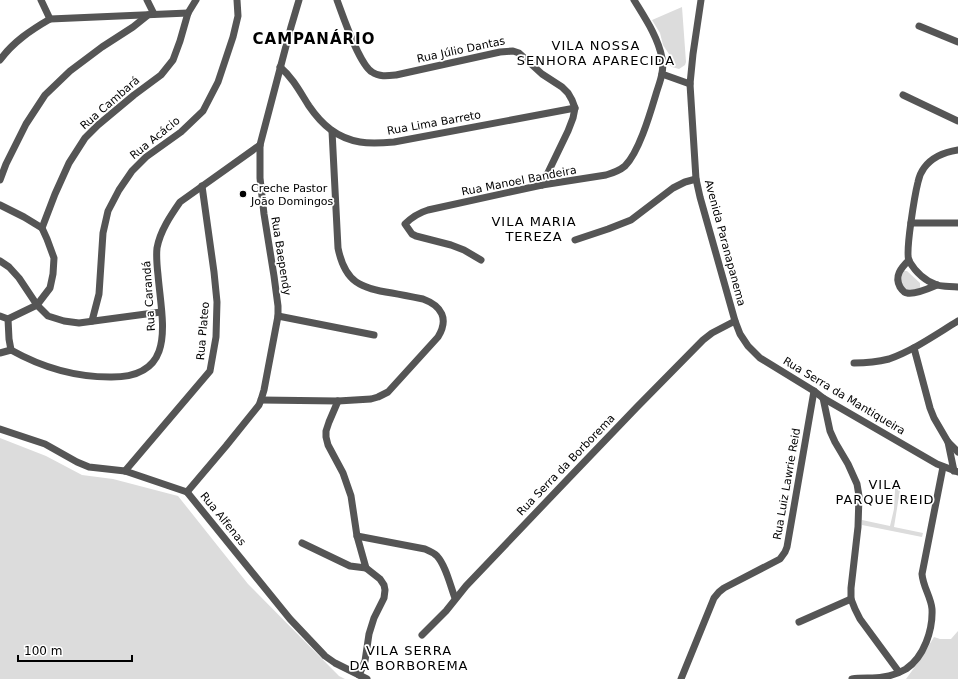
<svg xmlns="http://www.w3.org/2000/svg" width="958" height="679" font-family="'DejaVu Sans',sans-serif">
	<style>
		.green { fill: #dcdcdc }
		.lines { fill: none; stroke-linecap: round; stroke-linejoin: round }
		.street { stroke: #555; stroke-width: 7 }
		.poi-dot { fill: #000; stroke: #fff; stroke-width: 1.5 }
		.labels { text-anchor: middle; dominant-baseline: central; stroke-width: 3.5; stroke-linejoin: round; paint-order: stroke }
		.street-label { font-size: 11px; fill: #000; stroke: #fff }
		.poi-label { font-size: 11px; fill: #000; stroke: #fff; text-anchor: start }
		.quarter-label { font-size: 13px; letter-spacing: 1px; fill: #000; stroke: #fff }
		.district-label { font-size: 15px; font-weight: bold; letter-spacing: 1px; fill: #000; stroke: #fff }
	</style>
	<rect width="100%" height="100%" fill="#fff"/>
	<g class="green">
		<polygon points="682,7 686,62 685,65 679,69 672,67 668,64 669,54 663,45 660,33 652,20"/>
		<polygon points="901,271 907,271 920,283 920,289 907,291 901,286"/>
		<polygon points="0,438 46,456 82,475 113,479 178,496 248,584 339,676 345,679 0,679"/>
		<polygon points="890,481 900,490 894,527 923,533 922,537 862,525 862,520 890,526 894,509 895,490"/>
		<polygon points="958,631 958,679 906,679 922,657 934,637 940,639 951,639"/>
	</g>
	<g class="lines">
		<g class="street">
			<polyline points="41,0 50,19"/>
			<polyline points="147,0 154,14"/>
			<path d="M337,0C343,16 359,64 372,72C379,77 387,76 396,75L500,52L513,51L519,53L542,74L562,87L568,93L572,100L575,108L573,118L568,131L542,185"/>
			<polyline points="701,0 693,54 690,84 696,179 700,197 735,321 740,334 748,346 760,358 814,391 823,398 937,464 958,472"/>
			<polyline points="919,26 958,42"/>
			<path d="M0,60C13,42 31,30 50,19L188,13"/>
			<path d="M280,67C293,78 300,92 309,106C322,125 337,138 360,142C371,144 383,143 394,142L575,108"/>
			<polyline points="662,74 690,84"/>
			<polyline points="903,95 958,121"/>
			<path d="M958,150C945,152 932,157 924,168C921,172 919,177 918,182C915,194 905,252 909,261C915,271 925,281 937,285C943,287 951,286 958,287"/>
			<polyline points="0,180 6,164 26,124 45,95 70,71 102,47 133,27 148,15"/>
			<polyline points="0,205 24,217 42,228 47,239 54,258 53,274 50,288 37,305 8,319"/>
			<polyline points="911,223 958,223"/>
			<polyline points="42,228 55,194 69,163 85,138 98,125 134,95 161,75 173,60 180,41 188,13 196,0"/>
			<polyline points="575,240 608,229 631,220 673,188 685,182 696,179"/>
			<path d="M481,260L464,250L451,245L416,236L412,234L405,224C412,217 418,213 428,210L542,185L606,175C613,173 619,171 625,166C639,152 650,114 656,94C658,87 661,80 662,73C663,68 663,63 662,58C658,37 645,18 634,0"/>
			<path d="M909,260C901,268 894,276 900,287C902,290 904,293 907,293C915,295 930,288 937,285"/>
			<polyline points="0,261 9,267 19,278 37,305 48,316 64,321 79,323 161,312"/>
			<polyline points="0,316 8,319 9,339 11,350"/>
			<polyline points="278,316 374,335"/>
			<polyline points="92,321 99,294 103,233 108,211 119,190 132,171 146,157 181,132 203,111 218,82 233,37 238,16 237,0"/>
			<polyline points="914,348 930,408 934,418 948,442 958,452"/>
			<path d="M11,350C43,368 74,377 110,377C178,378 162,322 158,275C157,266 156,257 157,248C160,231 171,215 180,202L260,145"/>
			<polyline points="0,353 11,350"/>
			<path d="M854,363C866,363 877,362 889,359C914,350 935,335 958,321"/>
			<polyline points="823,398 830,431 835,442 848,464 857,484 859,496 858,527 851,588 851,599 855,609 860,619 899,672"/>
			<path d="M261,400L338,401L371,399L378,397L388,392L438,337C449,319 442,306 423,299C413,297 403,295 392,293C361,288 345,283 338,248L332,131"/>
			<polyline points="338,401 329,422 326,431 326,437 328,445 343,473 351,496 357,536 366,568 380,579 384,585 385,590 384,598 374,618 369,634 365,661 359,675"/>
			<polyline points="0,429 45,444 77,462 89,467 125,471 187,492 290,619 325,656 335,663 367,679"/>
			<polyline points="948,442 954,471"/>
			<polyline points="125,471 210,371 216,337 217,302 214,272 202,186"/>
			<polyline points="187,492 226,446 259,405 261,400 264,390 278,316 278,306 274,276 264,214 260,178 260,145 291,27 299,0"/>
			<path d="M357,536L425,549C430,551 433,552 437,556C446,566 450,585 455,598"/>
			<polyline points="302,543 350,566 366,568"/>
			<polyline points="799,622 851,599"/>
			<polyline points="422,635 446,611 466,586 567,480 637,407 703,340 712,333 735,321"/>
			<polyline points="681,679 714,598 719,592 724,588 780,559 785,552 787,547 814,391"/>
			<path d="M852,679C862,677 873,679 883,677C890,676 899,673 906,669C924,657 933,630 932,609C931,597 923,587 922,574L943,467"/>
		</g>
	</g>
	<circle class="poi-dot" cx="243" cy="194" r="4"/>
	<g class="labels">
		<g class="street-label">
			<text transform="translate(461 50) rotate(-12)">Rua Júlio Dantas</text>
			<text transform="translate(110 103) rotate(-41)">Rua Cambará</text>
			<text transform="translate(434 123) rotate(-10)">Rua Lima Barreto</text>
			<text transform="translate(155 138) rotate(-39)">Rua Acácio</text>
			<text transform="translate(519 181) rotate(-11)">Rua Manoel Bandeira</text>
			<text transform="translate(725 243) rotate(75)">Avenida Paranapanema</text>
			<text transform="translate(281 256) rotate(81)">Rua Baependy</text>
			<text transform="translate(149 296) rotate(-94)">Rua Carandá</text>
			<text transform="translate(203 331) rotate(-85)">Rua Plateo</text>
			<text transform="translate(844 396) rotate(31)">Rua Serra da Mantiqueira</text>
			<text transform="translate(566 465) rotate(-46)">Rua Serra da Borborema</text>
			<text transform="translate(787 484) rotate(-80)">Rua Luiz Lawrie Reid</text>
			<text transform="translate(223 519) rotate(51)">Rua Alfenas</text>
		</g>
		<g class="poi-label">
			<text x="251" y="188">Creche Pastor<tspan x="251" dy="13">João Domingos</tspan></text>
		</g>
		<g class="quarter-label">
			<text x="596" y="45">VILA NOSSA<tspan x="596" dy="15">SENHORA APARECIDA</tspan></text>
			<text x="534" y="221">VILA MARIA<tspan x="534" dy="15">TEREZA</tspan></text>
			<text x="885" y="484">VILA<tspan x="885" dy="15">PARQUE REID</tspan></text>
			<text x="409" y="650">VILA SERRA<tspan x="409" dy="15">DA BORBOREMA</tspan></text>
		</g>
		<g class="district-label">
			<text x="314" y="39">CAMPANÁRIO</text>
		</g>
	</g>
	<path d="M18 655v6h114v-6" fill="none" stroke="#000000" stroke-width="2"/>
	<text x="24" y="655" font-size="12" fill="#000000" stroke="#ffffff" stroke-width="3" paint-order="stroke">100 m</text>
</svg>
